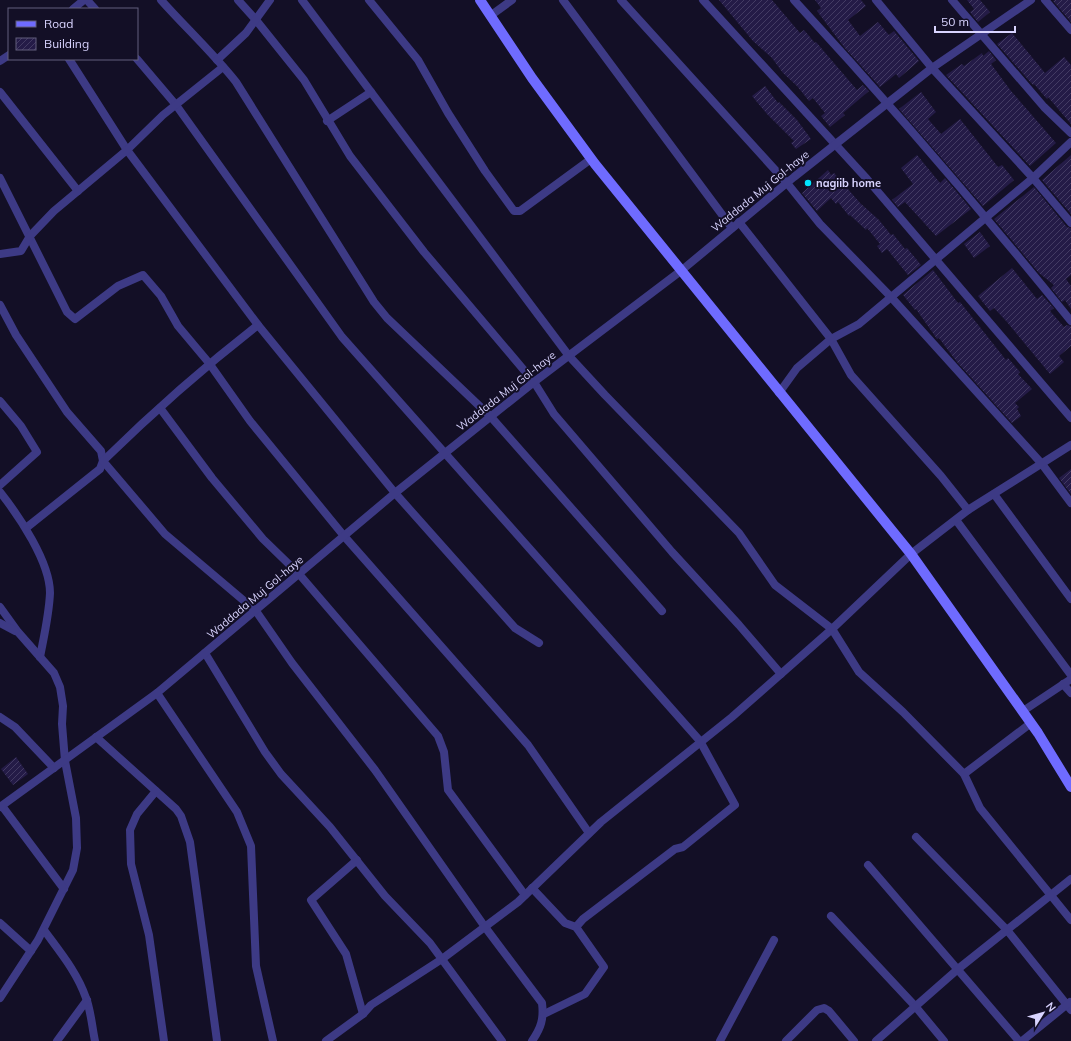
<svg xmlns="http://www.w3.org/2000/svg" width="1071" height="1041" font-family="Mulish,sans-serif">
	<style>
		.building { fill: url(#building-hatch) }
		.lines { fill: none; stroke-linecap: round; stroke-linejoin: round }
		.street { stroke: #3d3a85; stroke-width: 8 }
		.secondary { stroke: #6f6bff; stroke-width: 10 }
		.poi-dot { fill: #00e5ff; stroke: #130f26; stroke-width: 1.5 }
		.labels { text-anchor: middle; dominant-baseline: central; stroke-width: 4; stroke-linejoin: round; paint-order: stroke }
		.poi-label { font-size: 11px; font-weight: bold; fill: #d9d4ff; stroke: #130f26; text-anchor: start }
		.street-label { font-size: 11px; fill: #d9d4ff; stroke: #130f26 }
	</style>
	<defs>
		<pattern id="building-hatch" width="6" height="6" patternUnits="userSpaceOnUse"><rect width="6" height="6" fill="#241b47"/><path d="M-1 1l2-2M0 6l6-6M5 7l2-2" fill="none" stroke="#433b63"/></pattern>
	</defs>
	<rect width="100%" height="100%" fill="#130f26"/>
	<g class="building">
		<polygon points="719,0 772,0 800,33 804,30 815,43 816,42 857,90 863,85 869,91 843,113 845,115 830,127 821,116 825,113 813,98 809,101 797,86 783,73 772,58 753,41"/>
		<polygon points="815,0 861,0 866,6 848,20 860,36 878,22 889,35 894,31 919,61 899,78 896,74 880,87 844,47 817,11 821,8"/>
		<polygon points="967,0 980,0 990,12 978,22 970,12 974,9"/>
		<polygon points="1055,0 1071,0 1071,22 1053,1"/>
		<polygon points="1012,33 1045,73 1064,57 1071,65 1071,124 1048,97 1047,99 1034,84 1033,85 997,44"/>
		<polygon points="989,51 996,60 991,64 1011,91 1056,143 1030,166 946,75 962,64 964,66 982,53 983,56"/>
		<polygon points="765,86 778,103 779,102 797,120 811,139 796,149 791,143 794,141 767,114 752,96"/>
		<polygon points="921,92 936,112 928,119 941,134 960,119 998,167 1002,165 1014,180 983,206 899,109"/>
		<polygon points="917,155 940,183 945,178 971,209 936,236 905,202 898,207 892,200 913,184 901,168"/>
		<polygon points="1071,155 1071,214 1042,180"/>
		<polygon points="828,170 831,175 834,173 860,203 879,220 891,235 893,234 905,249 907,248 921,265 908,275 887,249 882,253 877,246 880,244 867,228 866,230 850,215 849,216 838,202 836,204 831,198 817,211 802,193"/>
		<polygon points="1034,187 1067,227 1071,228 1071,275 1066,279 1071,286 1071,309 1065,300 1062,302 1051,288 1054,285 1039,273 994,219"/>
		<polygon points="980,232 990,246 974,258 964,244"/>
		<polygon points="1012,268 1037,299 1042,295 1054,308 1050,311 1064,327 1067,325 1071,326 1071,346 1059,356 1064,362 1050,374 1007,322 994,308 990,311 978,296"/>
		<polygon points="933,270 958,303 960,302 1006,360 1008,358 1020,372 1018,374 1032,389 1015,403 1019,407 1017,409 1021,416 1012,423 957,362 939,338 937,339 916,309 915,310 903,295"/>
		<polygon points="1071,469 1071,494 1059,478"/>
		<polygon points="16,757 28,774 13,785 1,769"/>
	</g>
	<g class="lines">
		<g class="street">
			<polyline points="87,0 95,9"/>
			<path d="M161,0C186,28 213,53 236,82L374,302L387,318L491,417L662,611"/>
			<polyline points="238,0 256,20 304,80 350,156 424,252 534,382 554,414 672,552 739,625 781,674"/>
			<polyline points="302,0 569,356 605,395 739,533 775,585 832,629 859,672 903,712 964,774 980,808 1071,920"/>
			<polyline points="369,0 418,60 448,113 485,171 514,211 520,211 591,159"/>
			<polyline points="563,0 732,228"/>
			<polyline points="621,0 787,183 820,224 891,297 1042,464 1071,503"/>
			<polyline points="703,0 867,179 1071,418"/>
			<path d="M794,0C890,104 982,211 1071,321"/>
			<polyline points="876,0 932,68 1033,178 1071,223"/>
			<polyline points="952,0 1044,107 1071,133"/>
			<polyline points="1045,0 1071,30"/>
			<polyline points="73,9 84,0"/>
			<polyline points="490,16 512,0"/>
			<polyline points="69,59 127,150 258,325 395,493 515,628 539,643"/>
			<polyline points="137,59 176,105 342,337 700,741 735,805 683,847 675,849 583,919 576,927"/>
			<polyline points="217,60 246,33 270,0"/>
			<polyline points="0,61 9,55"/>
			<polyline points="0,92 78,191"/>
			<polyline points="327,121 371,92"/>
			<polyline points="0,178 67,312 75,319 118,286 143,275 161,296 178,326 209,363 250,421 344,536 528,745 589,833"/>
			<polyline points="739,222 831,339 851,375 941,476 968,510"/>
			<polyline points="0,254 21,251 30,236 54,211 127,150 163,115 223,67"/>
			<polyline points="0,305 16,335 67,412 101,451 103,461 100,469 26,528"/>
			<path d="M258,325C204,367 152,413 103,461L165,534L256,611L292,663L375,770L485,927L542,1003C544,1019 541,1028 532,1041"/>
			<polyline points="779,393 797,368 831,339 859,324 1033,178 1071,142"/>
			<polyline points="0,401 21,426 37,452 0,485"/>
			<polyline points="160,408 212,478 263,539 299,574 438,736 444,752 448,790 525,895"/>
			<path d="M0,492C19,516 50,562 50,593C49,615 44,636 40,657"/>
			<polyline points="994,494 1071,599"/>
			<polyline points="956,520 1071,675"/>
			<polyline points="0,607 18,632 54,673 60,687 63,706 62,724 65,761 76,818 77,848 73,870 38,940 0,998"/>
			<polyline points="0,623 15,631"/>
			<polyline points="205,653 265,752 281,774 330,827 385,896 430,943 502,1041"/>
			<polyline points="1063,684 1071,693"/>
			<polyline points="157,693 237,812 251,846 256,966 273,1041"/>
			<polyline points="1023,711 1071,679"/>
			<polyline points="0,717 15,727 54,768"/>
			<polyline points="96,737 176,809 181,816 190,842 217,1041"/>
			<polyline points="964,774 1031,723"/>
			<polyline points="156,791 137,814 130,830 131,864 149,935 164,1041"/>
			<polyline points="2,806 64,889"/>
			<polyline points="0,807 157,693 395,493 534,382 682,270 794,177 932,68 1031,0"/>
			<polyline points="916,837 1007,930 1071,1010"/>
			<polyline points="357,860 311,900 346,954 363,1014"/>
			<polyline points="868,865 1019,1041"/>
			<polyline points="532,888 565,923 576,927 604,967 585,994 544,1014"/>
			<polyline points="831,916 915,1006 944,1041"/>
			<polyline points="0,923 31,951"/>
			<path d="M44,930C60,952 77,972 86,998C91,1011 92,1027 95,1041"/>
			<polyline points="57,1041 87,1000"/>
			<polyline points="326,1041 363,1014 371,1005 442,959 518,902 601,822 732,717 832,629 911,554 968,510 1071,445"/>
			<polyline points="720,1041 774,940"/>
			<polyline points="786,1041 817,1010 824,1008 829,1011 854,1041"/>
			<polyline points="876,1041 958,969 1071,879"/>
			<polyline points="1022,1041 1070,1002"/>
		</g>
		<polyline class="secondary" points="480,0 532,78 595,164 911,554 1038,733 1071,787"/>
	</g>
	<circle class="poi-dot" cx="808" cy="183" r="4"/>
	<g class="labels">
		<g class="poi-label">
			<text x="816" y="183">nagiib home</text>
		</g>
		<g class="street-label">
			<text transform="translate(760 191) rotate(-39)">Waddada Muj Gol-haye</text>
			<text transform="translate(506 391) rotate(-38)">Waddada Muj Gol-haye</text>
			<text transform="translate(255 597) rotate(-40)">Waddada Muj Gol-haye</text>
		</g>
	</g>
	<rect x="8" y="8" width="130" height="52" fill="#130f26" stroke="#625e7d"/>
	<rect x="16" y="21" width="20" height="6" fill="#6f6bff" stroke="#625e7d"/>
	<text x="44" y="28" font-size="12" fill="#d9d4ff">Road</text>
	<rect x="16" y="38" width="20" height="12" fill="url(#building-hatch)" stroke="#625e7d"/>
	<text x="44" y="48" font-size="12" fill="#d9d4ff">Building</text>
	<g transform="translate(1043 1013) rotate(53)" stroke="#130f26" stroke-width="3" paint-order="stroke">
	<path d="M0-3L7 15L0 10L-7 15Z" fill="#d9d4ff"/>
	<text y="-6" font-size="11" font-weight="bold" text-anchor="middle" fill="#d9d4ff">N</text>
	</g>
	<path d="M935 26v6h80v-6" fill="none" stroke="#d9d4ff" stroke-width="2"/>
	<text x="941" y="26" font-size="12" fill="#d9d4ff" stroke="#130f26" stroke-width="3" paint-order="stroke">50 m</text>
</svg>
